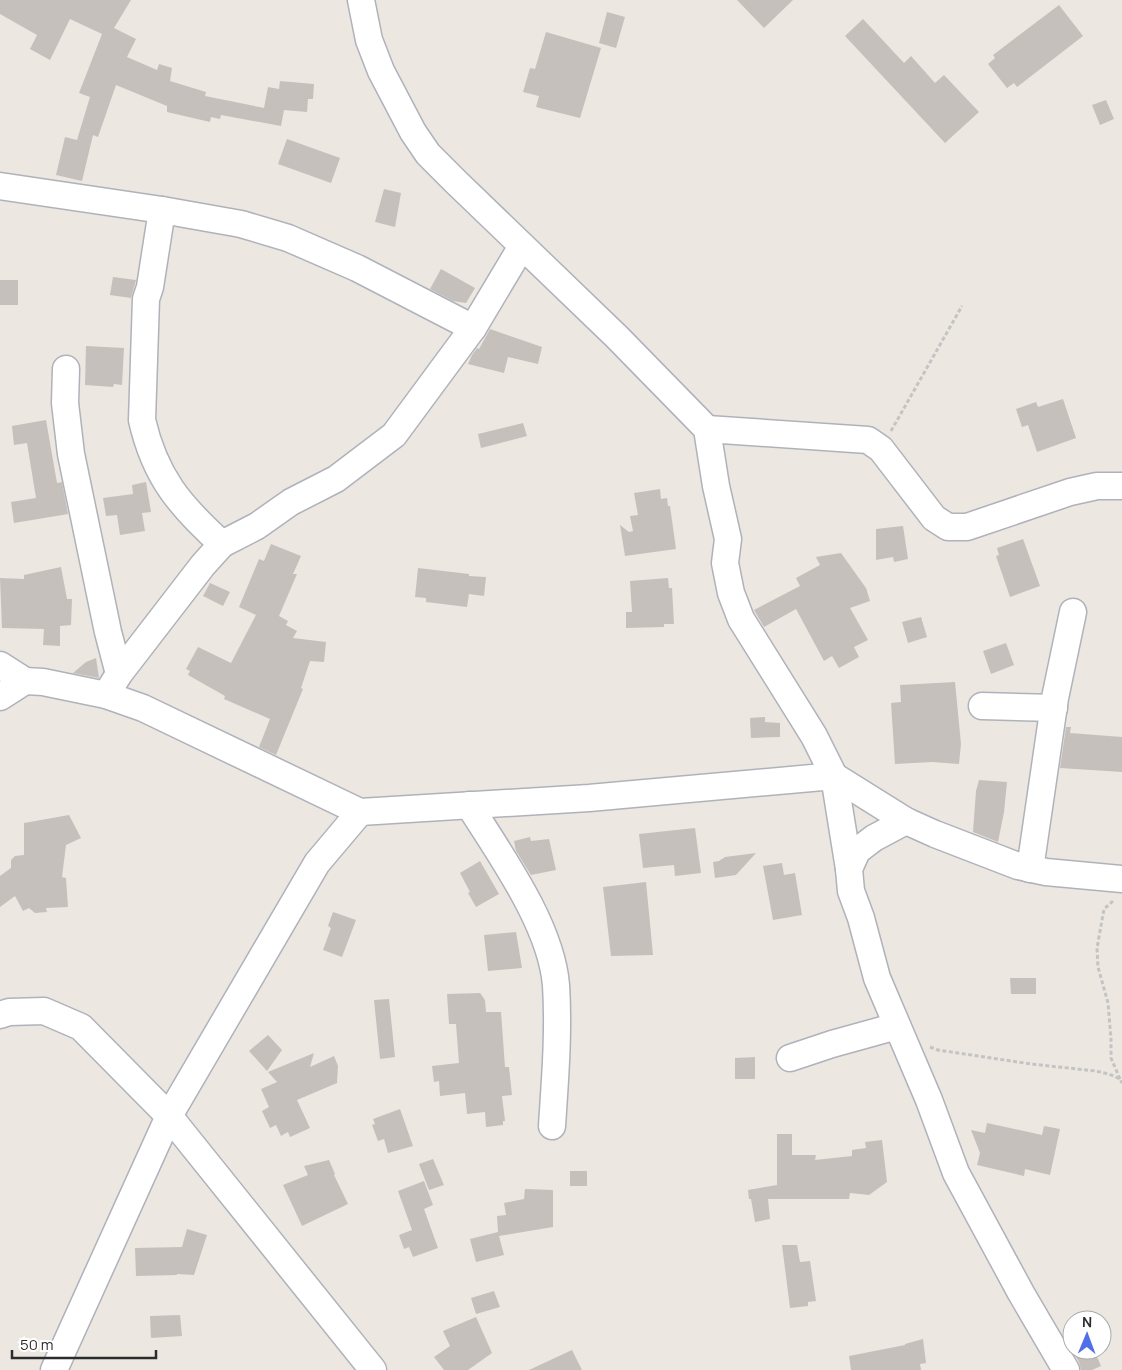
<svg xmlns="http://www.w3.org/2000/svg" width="1122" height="1370" font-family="Manrope,sans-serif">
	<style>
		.building { fill: #c5c0bc }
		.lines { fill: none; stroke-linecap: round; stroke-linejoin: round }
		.minor-casing { stroke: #b0b2bb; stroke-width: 29 }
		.path { stroke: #c4c4c4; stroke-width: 3; stroke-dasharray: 4 2.5; stroke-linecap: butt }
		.minor { stroke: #fff; stroke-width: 26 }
	</style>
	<rect width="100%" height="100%" fill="#ece7e0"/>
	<g class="building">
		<polygon points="0,0 131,0 114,28 136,39 127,57 157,70 159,64 172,68 170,81 206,92 205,96 264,108 268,87 279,89 280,81 314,84 313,99 308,99 307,112 284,110 281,126 221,115 220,119 211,117 210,122 167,112 167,106 116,85 98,137 93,135 82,181 56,175 65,137 77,140 90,97 79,93 102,34 70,19 50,60 30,49 37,35 0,14"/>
		<polygon points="737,0 793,0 764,28"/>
		<polygon points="1059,5 1083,36 1017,87 1014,83 1007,88 988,64 995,58 993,55"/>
		<polygon points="607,12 625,17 616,48 599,43"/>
		<polygon points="863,19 904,63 911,56 935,83 944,75 979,112 945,143 845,36"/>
		<polygon points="546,32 601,48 580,118 536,107 539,96 523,92 530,68 535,69"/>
		<polygon points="1106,100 1114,119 1100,125 1092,105"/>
		<polygon points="287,139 340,158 331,183 278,164"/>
		<polygon points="384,189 401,193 395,227 375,222"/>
		<polygon points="441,269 475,288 466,303 453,301 430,289"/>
		<polygon points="113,277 136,280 131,298 110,295"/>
		<rect x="0" y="280" width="18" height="25"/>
		<polygon points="490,329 542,347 538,364 508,357 504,373 468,364 472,355 477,348 479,349"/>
		<polygon points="86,346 124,348 122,385 114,384 113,387 85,385"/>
		<polygon points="1063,399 1076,438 1037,452 1028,425 1022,427 1016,409 1036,402 1038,407"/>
		<polygon points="46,420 57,483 62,482 68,514 14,523 11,502 36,498 27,443 14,445 12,426"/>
		<polygon points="523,423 527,436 481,448 478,434"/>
		<polygon points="146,482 151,512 142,513 145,531 120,535 117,515 106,516 103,498 133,494 132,485"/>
		<polygon points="660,489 661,499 667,498 668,506 670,506 676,549 625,556 620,525 629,532 633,531 630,516 638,515 634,493"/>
		<polygon points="903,526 908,559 894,562 893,557 876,560 876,529"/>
		<polygon points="1023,539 1040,586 1010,597 996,556 999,555 997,548"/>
		<polygon points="271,544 301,556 293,574 297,574 279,616 288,621 286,625 297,631 293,638 326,642 324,662 310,661 301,688 303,689 276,755 259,747 270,719 224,699 225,696 188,675 190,671 186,669 198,647 231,663 256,615 239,607 259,559 264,561"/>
		<polygon points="841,553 866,588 870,601 850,608 868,640 854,647 859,657 839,668 832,656 824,661 796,609 764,627 754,610 800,586 796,578 820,565 816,557"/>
		<polygon points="61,567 67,599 72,599 71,625 60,626 60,646 43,645 44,629 2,628 0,578 24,579 24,575"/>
		<polygon points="418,568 469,574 469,576 486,577 484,596 469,594 467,607 426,602 426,598 415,597"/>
		<polygon points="668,578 669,588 672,588 674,624 664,624 664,627 626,628 626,612 632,612 630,581"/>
		<polygon points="210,583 230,592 223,606 203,596"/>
		<polygon points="921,617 927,637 908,643 902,622"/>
		<polygon points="1006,643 1014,665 991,674 983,651"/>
		<polygon points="96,658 99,678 73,673 86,662"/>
		<polygon points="955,682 961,744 959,764 932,762 895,764 891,703 901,702 900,685"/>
		<polygon points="765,717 765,722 780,723 780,737 751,738 750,718"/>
		<polygon points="1066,727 1071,727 1070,733 1122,737 1122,772 1060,768"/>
		<polygon points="979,780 1007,782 1004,812 998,842 973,832 976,791"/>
		<polygon points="69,815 81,838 66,845 62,877 66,878 68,907 46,908 47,912 35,913 29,908 23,911 15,896 0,907 0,876 11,868 11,860 15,856 24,855 24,823"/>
		<polygon points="695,828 701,873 675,876 674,865 643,868 639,834"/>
		<polygon points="530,837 531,841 549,839 556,870 531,875 516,851 514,841"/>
		<polygon points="756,853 736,875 715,878 713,862 719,861 725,857"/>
		<polygon points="480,861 499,894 476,907 468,893 470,892 460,873"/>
		<polygon points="782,863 784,875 795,873 802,915 773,920 763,866"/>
		<polygon points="646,882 653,955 611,956 603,887"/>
		<polygon points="333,912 356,920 342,957 323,950 331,928 328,926"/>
		<polygon points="516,932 522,968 488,971 484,935"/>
		<polygon points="1010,978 1036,978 1036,994 1011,994"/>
		<polygon points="480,993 485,1000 486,1012 501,1012 505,1067 509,1067 512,1095 502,1096 505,1121 503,1121 503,1125 486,1127 485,1112 467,1114 465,1093 440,1096 439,1081 434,1082 432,1066 459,1063 456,1024 449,1024 447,994"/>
		<polygon points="389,999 395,1057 380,1059 374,1000"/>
		<polygon points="268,1035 282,1050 267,1071 249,1051"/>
		<polygon points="314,1053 310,1067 334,1056 338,1066 337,1083 297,1100 310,1128 290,1137 288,1132 281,1136 276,1125 270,1128 262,1111 269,1107 261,1089 277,1082 268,1072"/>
		<polygon points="755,1057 755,1079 735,1079 735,1058"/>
		<polygon points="400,1109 413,1146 388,1153 384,1139 378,1141 372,1125 375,1124 373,1119"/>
		<polygon points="987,1123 1042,1135 1044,1126 1060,1129 1050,1175 1025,1169 1024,1176 977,1165 980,1153 971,1130 985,1133"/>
		<polygon points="777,1134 792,1134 792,1155 816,1155 815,1160 852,1156 852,1150 866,1148 865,1142 882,1140 887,1182 869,1195 850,1193 849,1199 768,1199 770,1219 755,1222 751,1199 749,1199 748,1190 777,1185"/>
		<polygon points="433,1159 444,1185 429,1190 419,1164"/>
		<polygon points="329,1160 335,1174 334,1175 348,1204 302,1226 283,1185 308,1175 304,1166"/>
		<rect x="570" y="1171" width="17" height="15"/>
		<polygon points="424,1181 433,1205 424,1209 438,1248 413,1257 409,1247 404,1249 399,1235 412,1230 398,1191"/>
		<polygon points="525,1189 553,1190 553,1227 499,1236 504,1255 476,1262 470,1239 498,1232 497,1216 506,1215 504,1203 524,1199"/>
		<polygon points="187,1229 207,1235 194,1275 177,1274 177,1275 136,1276 135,1248 182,1247"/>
		<polygon points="782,1245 797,1245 800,1262 810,1261 816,1301 808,1302 808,1306 790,1308"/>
		<polygon points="494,1291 500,1307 476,1314 471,1298"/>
		<polygon points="180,1315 182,1336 151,1338 150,1316"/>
		<polygon points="476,1317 492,1353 468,1370 444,1370 434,1357 450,1346 443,1331"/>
		<polygon points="923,1339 926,1363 920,1364 921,1370 851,1370 849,1356 905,1345 905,1344"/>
		<polygon points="572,1350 582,1370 529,1370"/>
		<polygon points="1076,1350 1094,1350 1101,1366 1092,1370 1081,1370 1079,1362 1073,1352"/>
	</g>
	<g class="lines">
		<defs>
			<g id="minor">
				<polyline points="361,0 369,40 381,71 413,132 428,154 456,182 617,337 707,429 716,486 728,539 725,563 731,593 741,619 814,736 834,776 906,821 935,834 1018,866 1046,872 1122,879"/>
				<polyline points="0,186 162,210 241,224 288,238 357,268 473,328"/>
				<path d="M162,210L150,287L146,299L142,420C155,477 180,506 222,544"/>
				<polyline points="66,369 65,403 71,454 108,632 119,674"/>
				<polyline points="707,429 868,440 881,449 934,518 948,527 967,527 1070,492 1097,486 1122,486"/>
				<polyline points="0,665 25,681 43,682 106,695 143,708 360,812 589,798 834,776 849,869"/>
				<polyline points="106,695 119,674 203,565 222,544 257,526 291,502 336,479 394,435 473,328 522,246"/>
				<polyline points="0,697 25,681"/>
				<polyline points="982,706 1054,708"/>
				<path d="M469,805C501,856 551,925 556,985C559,1032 555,1080 552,1126"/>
				<polyline points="906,821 874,838 857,851 849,869 851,891 861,918 877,978 929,1100 956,1173 1021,1293 1066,1370"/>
				<polyline points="1030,869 1055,698 1073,612"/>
				<polyline points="0,1015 9,1012 44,1011 81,1027 169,1116 373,1370"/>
				<polyline points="790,1058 832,1044 897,1026"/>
				<polyline points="54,1370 169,1116 317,863 360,812"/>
			</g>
		</defs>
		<use href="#minor" class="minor-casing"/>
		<g class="path">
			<polyline points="891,431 962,306"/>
			<polyline points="1113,901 1104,909 1097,948 1098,967 1108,1003 1111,1039 1111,1058 1120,1079"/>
			<polyline points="930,1047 938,1050 1031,1064 1096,1071 1109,1074 1120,1079 1122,1083"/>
		</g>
		<use href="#minor" class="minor"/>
	</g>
	<g transform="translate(1087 1335) rotate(1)"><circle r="24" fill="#ffffff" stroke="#ababab"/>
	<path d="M0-4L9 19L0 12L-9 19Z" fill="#506fe9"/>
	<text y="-8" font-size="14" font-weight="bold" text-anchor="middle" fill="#2c2c2c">N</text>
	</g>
	<path d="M12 1350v8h144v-8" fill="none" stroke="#2c2c2c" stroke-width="2.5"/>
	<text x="20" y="1350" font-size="15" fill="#2c2c2c" stroke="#ffffff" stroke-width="4" paint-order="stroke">50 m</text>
</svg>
